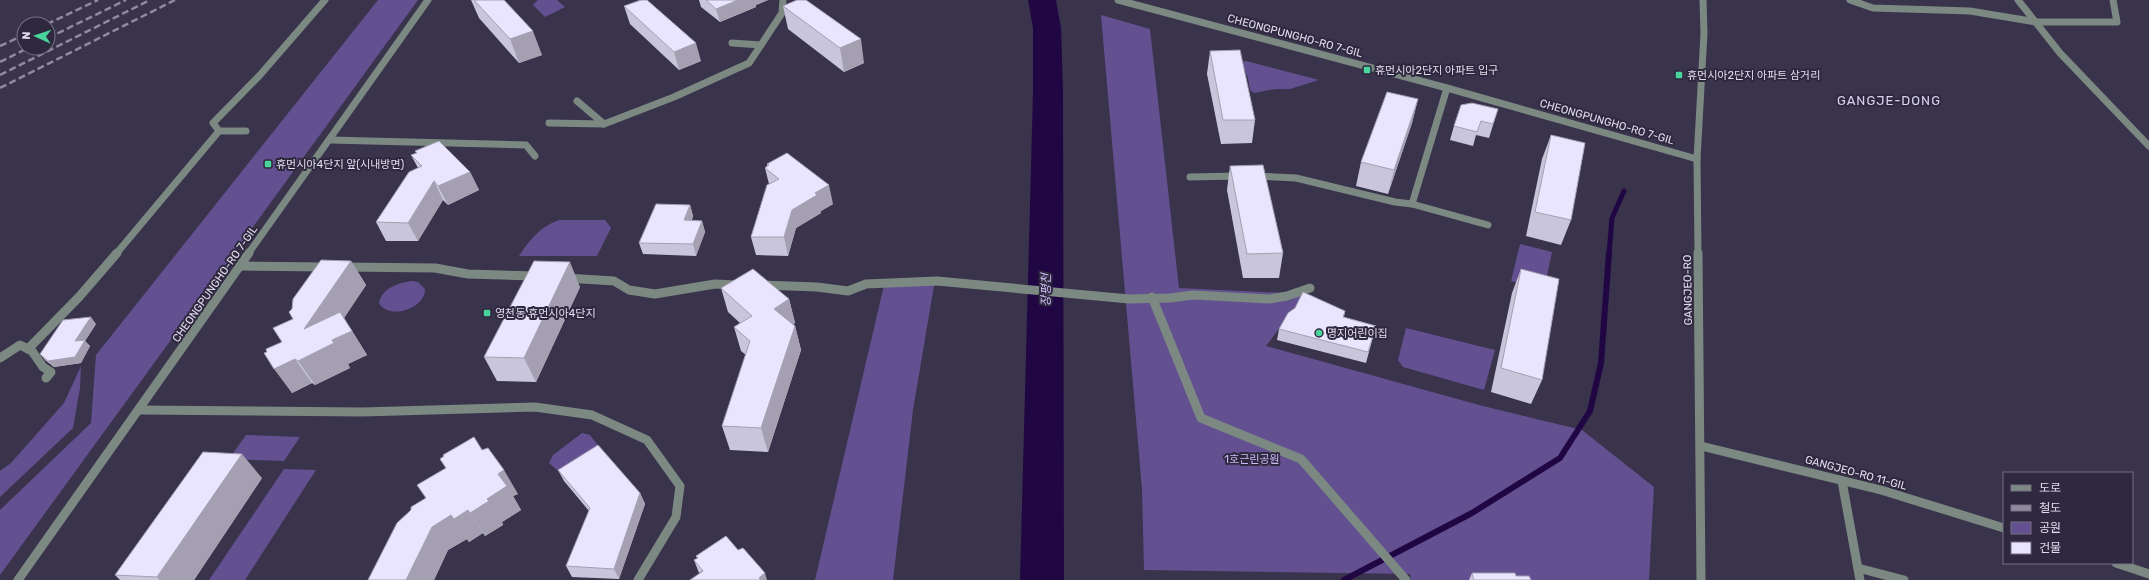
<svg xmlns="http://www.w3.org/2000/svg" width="2149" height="580" font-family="Rubik,'Noto Sans KR',sans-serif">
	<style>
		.green { fill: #635091 }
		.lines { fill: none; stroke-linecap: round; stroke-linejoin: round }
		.stream-far1 { stroke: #210644; stroke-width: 5 }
		.stream { stroke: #210644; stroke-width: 6 }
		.river { fill: #210644; fill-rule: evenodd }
		.service-far1 { stroke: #7b8982; stroke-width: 7 }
		.service { stroke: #7b8982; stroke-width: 9 }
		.pedestrian { stroke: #7b8982; stroke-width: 9 }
		.minor { stroke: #7b8982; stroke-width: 9 }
		.tertiary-far1 { stroke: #7b8982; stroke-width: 7 }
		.tertiary { stroke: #7b8982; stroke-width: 9 }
		.rail { stroke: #8f8a9e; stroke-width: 2.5; stroke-dasharray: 7 3.5; stroke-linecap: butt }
		.wall { fill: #c9c5da }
		.shaded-wall { fill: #a4a0b2 }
		.building { fill: #eae5fe; stroke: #a4a0b2 }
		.poi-dot { fill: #49d49c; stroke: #2f2940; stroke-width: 1.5 }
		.labels { text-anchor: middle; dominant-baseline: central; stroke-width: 4; stroke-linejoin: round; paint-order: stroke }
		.street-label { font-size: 11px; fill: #e0dcec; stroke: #2f2940 }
		.poi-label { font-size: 11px; fill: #e0dcec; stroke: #2f2940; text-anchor: start }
		.park-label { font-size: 11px; fill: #c9bbf5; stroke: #2f2940 }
		.water-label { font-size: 12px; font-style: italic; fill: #cec0fa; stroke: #2f2940 }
		.quarter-label { font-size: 13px; letter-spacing: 1px; fill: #d8d2f0; stroke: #2f2940 }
	</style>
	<rect width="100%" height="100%" fill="#39334b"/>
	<g class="green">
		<polygon points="378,0 418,0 0,575 0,510 91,423 96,355"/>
		<polygon points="538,0 557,0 565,7 545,17 533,5"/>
		<polygon points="1101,15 1150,29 1179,288 1305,294 1266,346 1479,405 1582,430 1654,487 1649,580 1411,580 1410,574 1144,570 1142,489"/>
		<polygon points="1246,61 1319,80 1290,89 1275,89 1254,93 1250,90 1248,78 1241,62"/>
		<path d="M559,220H605L611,228L597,256H519C530,239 540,227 559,220Z"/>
		<polygon points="1520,244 1552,252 1544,290 1511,281"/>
		<polygon points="935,280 913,410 893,580 815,580 885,281"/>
		<path d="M411,281L418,282L425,289C426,308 389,321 379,303C382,288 398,283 411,281Z"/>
		<polygon points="1406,328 1495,350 1484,390 1403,367 1398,360"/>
		<polygon points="81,366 80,388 73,428 0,497 0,471 11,463 64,403"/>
		<polygon points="582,433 590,435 603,452 566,478 549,463 553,455"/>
		<polygon points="246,435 300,437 284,461 229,459"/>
		<polygon points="284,469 316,470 245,580 209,580"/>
	</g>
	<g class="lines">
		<polyline class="stream-far1" points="1609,254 1612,218 1624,191"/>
		<polyline class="stream" points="1344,580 1472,513 1560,458 1590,411 1601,363 1609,253"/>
		<polygon class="river" points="1028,0 1056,0 1061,28 1063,92 1064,580 1020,580 1033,92 1033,28"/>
		<g class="service-far1">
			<polyline points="1850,0 1873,8 1970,11 2036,22 2117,22 2113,0"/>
			<polyline points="732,43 761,45 782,13 783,0"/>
			<polyline points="577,101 604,124"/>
			<polyline points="549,123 604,124 674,97 749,63 761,45"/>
			<polyline points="219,131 213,123 260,75 325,0"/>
			<polyline points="330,140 526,145 535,156"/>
			<polyline points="1254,176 1296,178 1395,202 1412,204 1488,225"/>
			<polyline points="1190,177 1239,176"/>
			<polyline points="1412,204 1447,88"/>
			<polyline points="116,254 219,131 246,131"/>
		</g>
		<g class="service">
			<polyline points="28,349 79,297 117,253"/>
			<polyline points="0,358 20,345 32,351 43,367 51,372 46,378"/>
			<polyline points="139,410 362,412 535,407 592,415 647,440 680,486 676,517 638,580"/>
		</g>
		<g class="pedestrian">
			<polyline points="241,266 327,267"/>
			<polyline points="344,267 435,268 468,274 536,276"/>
			<polyline points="566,278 614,281 629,290 655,294 715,284 737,285"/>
			<polyline points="762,285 817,287 848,291 866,284 937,281 1129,299 1170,298 1193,295 1269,299 1287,296 1310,288"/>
			<polyline points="1152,297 1201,418 1301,459 1406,580"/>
		</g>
		<g class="minor">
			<polyline points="1701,446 1881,490 2004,528"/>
			<polyline points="1842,481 1860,580"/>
			<polyline points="2116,563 2149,574"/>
			<polyline points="1858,568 1904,580"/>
		</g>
		<g class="tertiary-far1">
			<polyline points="1118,0 1447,88 1697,159"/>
			<polyline points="2018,0 2060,53 2149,146"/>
			<polyline points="248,254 428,0"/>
			<polyline points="1698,254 1697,159 1704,33 1703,0"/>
		</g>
		<g class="tertiary">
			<polyline points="1698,253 1701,580"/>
			<polyline points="18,580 249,253"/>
		</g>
		<g class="rail">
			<polyline points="47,24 98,0"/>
			<polyline points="48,38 126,0"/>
			<polyline points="0,46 24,35"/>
			<polyline points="0,62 28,48"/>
			<polyline points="0,75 150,0"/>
			<polyline points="0,88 175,0"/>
		</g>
	</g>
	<g class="wall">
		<polygon points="471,0 504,0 542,55 519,63 479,18"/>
		<polygon points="699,0 768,0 756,5 756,7 720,22 701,7"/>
		<polygon points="624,6 701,61 679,70 630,24"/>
		<polygon points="783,6 864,63 844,72 788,29"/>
		<polygon points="1210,51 1255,120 1252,143 1221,144 1207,74"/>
		<polygon points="1418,99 1412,123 1388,194 1356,186 1361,162"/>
		<polygon points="1498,109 1489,138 1476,135 1473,146 1450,140 1454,126"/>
		<polygon points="1551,135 1571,220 1561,245 1526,236 1542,159"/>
		<polygon points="415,151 470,172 479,190 448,205 443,200 418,241 386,241 376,222 418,168 411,155 416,153"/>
		<polygon points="767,164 833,204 821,211 821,213 796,228 788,256 756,255 751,237 769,184 765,168 767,166"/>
		<polygon points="1230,166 1283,253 1279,278 1243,278 1227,190"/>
		<polygon points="690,205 693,216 692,220 702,221 705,232 696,256 643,254 639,243"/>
		<polygon points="351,261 366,285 344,318 367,355 348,364 350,368 315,385 312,383 292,393 267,352 282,342 293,319"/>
		<polygon points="1521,269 1542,380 1531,404 1491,392 1512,293"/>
		<polygon points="580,287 536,382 497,381 484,357"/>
		<polygon points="721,288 789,299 795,323 793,325 795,326 801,350 768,452 730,450 722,426 746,355 741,351 734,327 740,323 728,312"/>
		<polygon points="1345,311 1344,317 1376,326 1366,363 1277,340 1279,329"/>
		<polygon points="96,324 85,341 90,346 81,363 54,367 45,360 40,354"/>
		<polygon points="440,459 518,494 513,496 521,510 502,522 503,525 485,536 483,533 469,542 467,539 448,550 434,580 368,580 446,468"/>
		<polygon points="558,470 640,493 645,504 619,579 572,577 566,566 589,511 564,481"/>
		<polygon points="262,478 194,580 120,580 115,575"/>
		<polygon points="738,550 699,573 694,560 697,558 696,556"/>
		<polygon points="1472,573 1516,576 1531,580 1469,580"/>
	</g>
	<g class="shaded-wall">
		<polygon points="738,0 768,0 756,5 756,7 720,22 716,9"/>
		<polygon points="533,31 542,55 519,63 510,39"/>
		<polygon points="861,39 864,63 844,72 840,48"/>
		<polygon points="696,43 701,61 679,70 674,52"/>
		<polygon points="1418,99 1412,123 1388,194 1394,170"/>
		<polygon points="470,172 479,190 448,205 438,186"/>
		<polygon points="434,181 443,200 418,241 408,223"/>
		<polygon points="829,185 833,204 821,211 821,213 796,228 788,256 784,237 792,210 815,193"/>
		<polygon points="690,205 693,216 687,231 684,220"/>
		<polygon points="702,221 705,232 696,256 693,244"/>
		<polygon points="351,261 366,285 324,348 332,340 352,331 367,355 348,364 350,368 315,385 298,361 304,329"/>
		<polygon points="570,262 580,287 536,382 524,358"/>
		<polygon points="789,299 795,323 781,333 774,309"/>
		<polygon points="91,317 96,324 85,341 90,346 81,363 54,367 48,361 75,341"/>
		<polygon points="795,326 801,350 768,452 761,428"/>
		<polygon points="295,359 312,383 292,393 274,369"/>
		<polygon points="242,454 262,478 194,580 159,580 157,577"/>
		<polygon points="504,470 518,494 513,496 521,510 502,522 503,525 485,536 470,513 487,499 498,474"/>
		<polygon points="640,493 645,504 619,579 614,569"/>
		<polygon points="468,510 483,533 469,542 467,539 448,550 434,580 406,580 432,527 451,515"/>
		<polygon points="765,573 767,580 760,580 759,578"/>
	</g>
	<g class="building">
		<polygon points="474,0 504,0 533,31 510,39"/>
		<polygon points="641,0 647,0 696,43 674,52 624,6"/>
		<polygon points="706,0 738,0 716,9"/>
		<polygon points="797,0 806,0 861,39 840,48 783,6"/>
		<polygon points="1240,50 1255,120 1223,120 1210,51"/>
		<polygon points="1387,92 1418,99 1394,170 1361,162"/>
		<polygon points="1472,103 1498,109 1493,124 1481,121 1477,132 1454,126 1461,105"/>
		<polygon points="1551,135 1585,143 1571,220 1535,212"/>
		<polygon points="439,141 470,172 438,186 434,181 408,223 376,222 409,172 422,166 411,155 417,153 415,151"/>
		<polygon points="787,153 829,185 815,193 817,195 792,210 784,237 751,237 767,185 779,179 765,168 769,165 767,164"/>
		<polygon points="1263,165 1283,253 1247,254 1230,166"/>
		<polygon points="656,204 690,205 684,220 702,221 693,244 639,243"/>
		<polygon points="321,260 351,261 304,329 340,312 352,331 332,340 334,343 298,361 295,359 274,369 264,353 267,352 266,349 282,342 273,328 293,319 289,312 292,309 293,299"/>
		<polygon points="534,261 570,262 524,358 484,357"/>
		<polygon points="753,269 789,299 774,309 795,326 761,428 722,426 750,341 734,327 752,316 721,288"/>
		<polygon points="1521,269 1559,279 1542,380 1501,368"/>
		<polygon points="1303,292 1345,311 1343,317 1376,326 1368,352 1279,329 1288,313 1295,308"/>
		<polygon points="91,317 75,341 85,340 75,357 48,361 40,354 63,320"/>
		<polygon points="474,437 482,450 488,448 504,470 498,474 507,486 487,499 489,501 470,513 468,510 454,519 451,515 432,527 406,580 368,580 397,523 411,510 411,507 426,498 417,485 446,468 440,459 444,456 443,455"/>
		<polygon points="598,445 640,493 614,569 566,566 590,508 558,470"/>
		<polygon points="203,452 242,454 157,577 115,575"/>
		<polygon points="726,536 738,550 743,548 765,573 759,578 761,580 690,580 703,571 694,560 698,558 696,556"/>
		<polygon points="1472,573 1515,573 1516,576 1529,576 1531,580 1474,580"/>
	</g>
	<g class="poi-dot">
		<rect x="1363" y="66" width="8" height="8" rx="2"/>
		<rect x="1675" y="71" width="8" height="8" rx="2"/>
		<rect x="264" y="160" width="8" height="8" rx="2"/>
		<rect x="483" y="309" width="8" height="8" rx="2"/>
		<circle cx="1319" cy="333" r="4"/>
	</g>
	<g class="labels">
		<g class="street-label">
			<text transform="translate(1295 36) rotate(15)">CHEONGPUNGHO-RO 7-GIL</text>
			<text transform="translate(1607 122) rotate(16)">CHEONGPUNGHO-RO 7-GIL</text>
			<text transform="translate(215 284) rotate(-55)">CHEONGPUNGHO-RO 7-GIL</text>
			<text transform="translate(1688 290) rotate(-91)">GANGJEO-RO</text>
			<text transform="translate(1856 473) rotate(15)">GANGJEO-RO 11-GIL</text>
		</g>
		<g class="poi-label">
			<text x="1375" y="70">휴먼시아2단지 아파트 입구</text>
			<text x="1687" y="75">휴먼시아2단지 아파트 삼거리</text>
			<text x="276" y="164">휴먼시아4단지 앞(시내방면)</text>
			<text x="495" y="313">영천동 휴먼시아4단지</text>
			<text x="1327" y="333">명지어린이집</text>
		</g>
		<g class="park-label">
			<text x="1252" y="459">1호근린공원</text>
		</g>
		<g class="water-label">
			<text transform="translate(1046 290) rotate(-89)">장평천</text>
		</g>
		<g class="quarter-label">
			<text x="1889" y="100">GANGJE-DONG</text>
		</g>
	</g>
	<rect x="2003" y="472" width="130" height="92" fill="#2f2940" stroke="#767185"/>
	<rect x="2011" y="485" width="20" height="6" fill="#7b8982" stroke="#767185"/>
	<text x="2039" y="492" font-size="12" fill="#e0dcec">도로</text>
	<rect x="2011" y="505" width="20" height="6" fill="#8f8a9e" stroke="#767185"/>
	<text x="2039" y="512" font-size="12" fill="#e0dcec">철도</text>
	<rect x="2011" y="522" width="20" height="12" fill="#635091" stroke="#767185"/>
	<text x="2039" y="532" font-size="12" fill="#e0dcec">공원</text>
	<rect x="2011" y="542" width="20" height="12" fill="#eae5fe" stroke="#767185"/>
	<text x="2039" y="552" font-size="12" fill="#e0dcec">건물</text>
	<g transform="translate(36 36) rotate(273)"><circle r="19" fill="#2f2940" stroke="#767185"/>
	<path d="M0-3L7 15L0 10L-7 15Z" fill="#49d49c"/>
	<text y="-6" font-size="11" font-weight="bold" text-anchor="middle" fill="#e0dcec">N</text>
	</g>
</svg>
